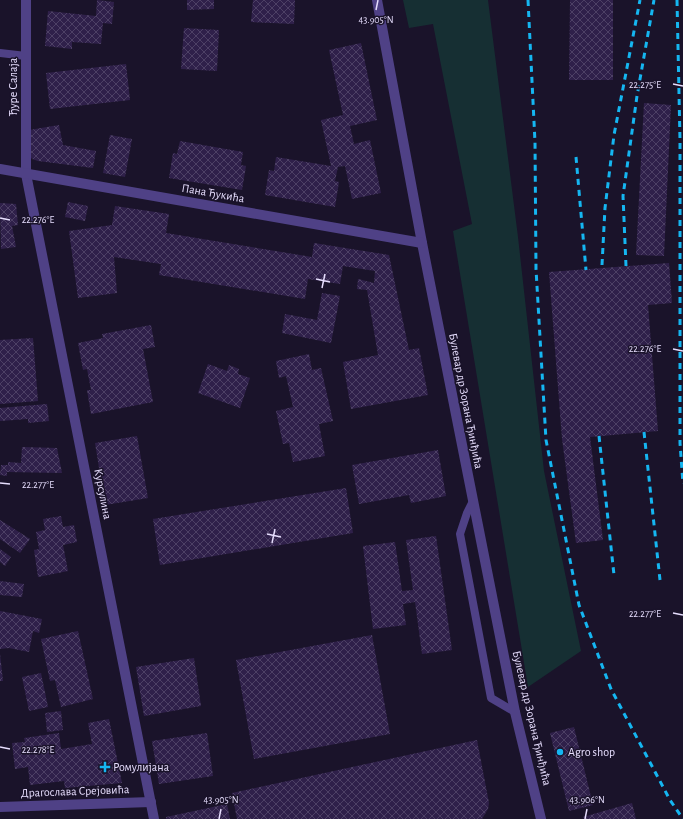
<svg xmlns="http://www.w3.org/2000/svg" width="683" height="819" font-family="'Alegreya Sans',sans-serif">
	<style>
		.grass { fill: #162f33 }
		.building { fill: url(#building-cross-hatch) }
		.lines { fill: none; stroke-linecap: round; stroke-linejoin: round }
		.lane { stroke: #4f4186; stroke-width: 8 }
		.street { stroke: #4f4186; stroke-width: 10 }
		.rail { stroke: #15b6f1; stroke-width: 3; stroke-dasharray: 6 5; stroke-linecap: butt }
		.ticks { fill: none; stroke: #e6ddfd; stroke-width: 1.5 }
		.poi-dot { fill: #15b6f1; stroke: #1a132a; stroke-width: 1.5 }
		.labels { text-anchor: middle; dominant-baseline: central; stroke-width: 3; stroke-linejoin: round; paint-order: stroke }
		.street-label { font-size: 12px; fill: #e6ddfd; stroke: #1a132a }
		.poi-label { font-size: 12px; fill: #e6ddfd; stroke: #1a132a; text-anchor: start }
		.ticks-label { font-size: 10px; text-anchor: middle; fill: #e6ddfd; stroke: #1a132a; stroke-width: 3; stroke-linejoin: round; paint-order: stroke }
	</style>
	<defs>
		<pattern id="building-cross-hatch" width="8" height="8" patternUnits="userSpaceOnUse"><rect width="8" height="8" fill="#2f204a"/><path d="M0 0l8 8M0 8l8-8" fill="none" stroke="#4d4065"/></pattern>
	</defs>
	<rect width="100%" height="100%" fill="#1a132a"/>
	<polygon class="grass" points="403,0 488,0 518,237 544,471 581,651 528,687 453,231 472,224 433,24 409,28"/>
	<g class="building">
		<polygon points="97,0 114,2 112,24 103,23 101,44 72,42 72,49 45,46 48,11 96,16"/>
		<polygon points="187,0 214,0 214,9 187,10"/>
		<polygon points="253,0 295,0 294,24 251,22"/>
		<polygon points="570,0 613,0 613,80 569,80"/>
		<polygon points="184,28 219,30 217,71 181,69"/>
		<polygon points="361,43 377,120 350,126 354,144 370,140 381,193 352,199 345,166 338,167 335,181 339,182 335,207 265,195 269,170 274,171 276,157 331,166 321,120 343,115 329,50"/>
		<polygon points="126,64 130,100 50,109 46,73"/>
		<polygon points="644,103 671,105 664,256 636,255"/>
		<polygon points="59,125 63,145 96,151 93,168 38,161 32,159 29,155 29,130"/>
		<polygon points="110,135 132,139 125,177 103,173"/>
		<polygon points="180,141 243,152 241,165 246,166 242,190 169,178 173,153 177,154"/>
		<polygon points="68,202 88,206 85,221 65,217"/>
		<polygon points="0,203 16,204 18,225 12,226 16,247 1,249"/>
		<polygon points="115,206 169,214 166,233 312,257 314,243 389,255 409,350 419,348 428,395 351,409 343,362 378,355 367,290 357,289 358,279 374,283 375,271 343,266 340,284 308,279 305,299 159,275 161,264 114,257 117,293 78,298 69,231 112,225"/>
		<polygon points="669,263 672,303 648,305 658,431 590,437 603,540 576,543 562,439 549,272"/>
		<polygon points="322,293 340,296 331,343 282,333 285,314 317,320"/>
		<polygon points="151,325 155,347 143,349 153,402 91,414 87,390 91,390 87,369 83,370 78,343 103,338 102,334"/>
		<polygon points="33,338 38,401 0,404 0,340"/>
		<polygon points="309,354 312,370 321,368 333,421 319,424 325,456 293,462 289,443 283,444 276,411 293,407 286,376 279,378 276,361"/>
		<polygon points="208,364 227,371 229,365 239,369 238,374 250,378 240,408 198,393"/>
		<polygon points="47,404 49,421 28,423 28,419 0,421 0,408"/>
		<polygon points="137,436 148,498 105,505 95,443"/>
		<polygon points="22,447 57,448 62,473 7,472 7,476 0,475 1,465 8,465 8,462 21,463"/>
		<polygon points="438,450 446,496 411,503 409,495 359,504 352,465"/>
		<polygon points="346,488 353,533 160,565 153,519"/>
		<polygon points="61,516 63,527 74,525 77,542 63,545 68,571 38,577 34,550 39,549 36,532 45,530 43,519"/>
		<polygon points="0,520 30,539 20,553 0,539"/>
		<polygon points="436,536 452,650 422,654 415,602 403,604 406,625 373,629 363,546 395,542 402,591 413,590 406,540"/>
		<polygon points="0,549 11,557 5,566 0,562"/>
		<polygon points="0,581 24,584 22,597 0,595"/>
		<polygon points="0,611 42,619 39,633 33,631 29,652 9,648 0,649"/>
		<polygon points="78,631 93,699 61,707 55,680 50,681 41,639"/>
		<polygon points="372,635 390,734 254,759 236,660"/>
		<polygon points="0,654 3,681 0,681"/>
		<polygon points="194,658 201,706 144,716 136,667"/>
		<polygon points="41,673 48,707 29,711 22,677"/>
		<polygon points="61,711 63,730 47,732 45,713"/>
		<polygon points="109,719 122,783 65,788 64,781 30,785 28,767 15,769 12,743 25,742 24,738 59,733 61,749 92,744 88,723"/>
		<polygon points="574,727 593,805 569,811 550,733"/>
		<polygon points="207,733 213,776 159,784 152,741"/>
		<polygon points="477,740 489,803 488,809 482,819 237,819 232,793"/>
		<polygon points="632,803 636,819 584,819 583,817"/>
		<polygon points="227,804 230,819 166,819 166,817"/>
	</g>
	<g class="lines">
		<g class="lane">
			<polyline points="0,53 26,56"/>
			<polyline points="473,501 467,513 460,534 491,698 515,712"/>
		</g>
		<g class="street">
			<polyline points="26,0 26,174 154,819"/>
			<polyline points="377,0 422,243 515,712 541,819"/>
			<polyline points="0,169 422,243"/>
			<polyline points="0,807 151,802"/>
		</g>
		<g class="rail">
			<polyline points="528,0 535,142 536,269 546,440 579,605 611,689 670,800 683,819"/>
			<polyline points="677,0 680,140 680,443 683,484"/>
			<polyline points="576,157 586,270"/>
			<polyline points="602,265 605,208 614,135 640,0"/>
			<polyline points="626,266 623,196 637,96 654,0"/>
			<polyline points="644,432 660,580"/>
			<polyline points="599,436 614,575"/>
		</g>
	</g>
	<path class="ticks" d="M376,10L378,0M673,84L683,86M0,218L10,220M316,279L330,282M322,288L325,274M673,349L683,351M0,483L10,484M267,534L281,537M272,543L275,529M673,613L683,615M0,747L10,749M219,819L221,809M585,819L587,809"/>
	<g class="poi-dot">
		<circle cx="560" cy="752" r="4"/>
		<path d="M103 761h4v4h4v4h-4v4h-4v-4h-4v-4h4z"/>
	</g>
	<g class="labels">
		<g class="street-label">
			<text transform="translate(13 87) rotate(-90)">Ђуре Салаја</text>
			<text transform="translate(213 193) rotate(10)">Пана Ђукића</text>
			<text transform="translate(466 401) rotate(79)">Булевар др Зорана Ђинђића</text>
			<text transform="translate(103 494) rotate(79)">Курсулина</text>
			<text transform="translate(532 718) rotate(77)">Булевар др Зорана Ђинђића</text>
			<text transform="translate(75 791) rotate(-2)">Драгослава Срејовића</text>
		</g>
		<g class="poi-label">
			<text x="568" y="752">Agro shop</text>
			<text x="113" y="767">Ромулијана</text>
		</g>
	</g>
	<g class="ticks-label">
		<text x="376" y="23">43.905°N</text>
		<text x="645" y="88">22.275°E</text>
		<text x="38" y="223">22.276°E</text>
		<text x="645" y="352">22.276°E</text>
		<text x="38" y="488">22.277°E</text>
		<text x="645" y="617">22.277°E</text>
		<text x="38" y="753">22.278°E</text>
		<text x="221" y="803">43.905°N</text>
		<text x="587" y="803">43.906°N</text>
	</g>
</svg>
